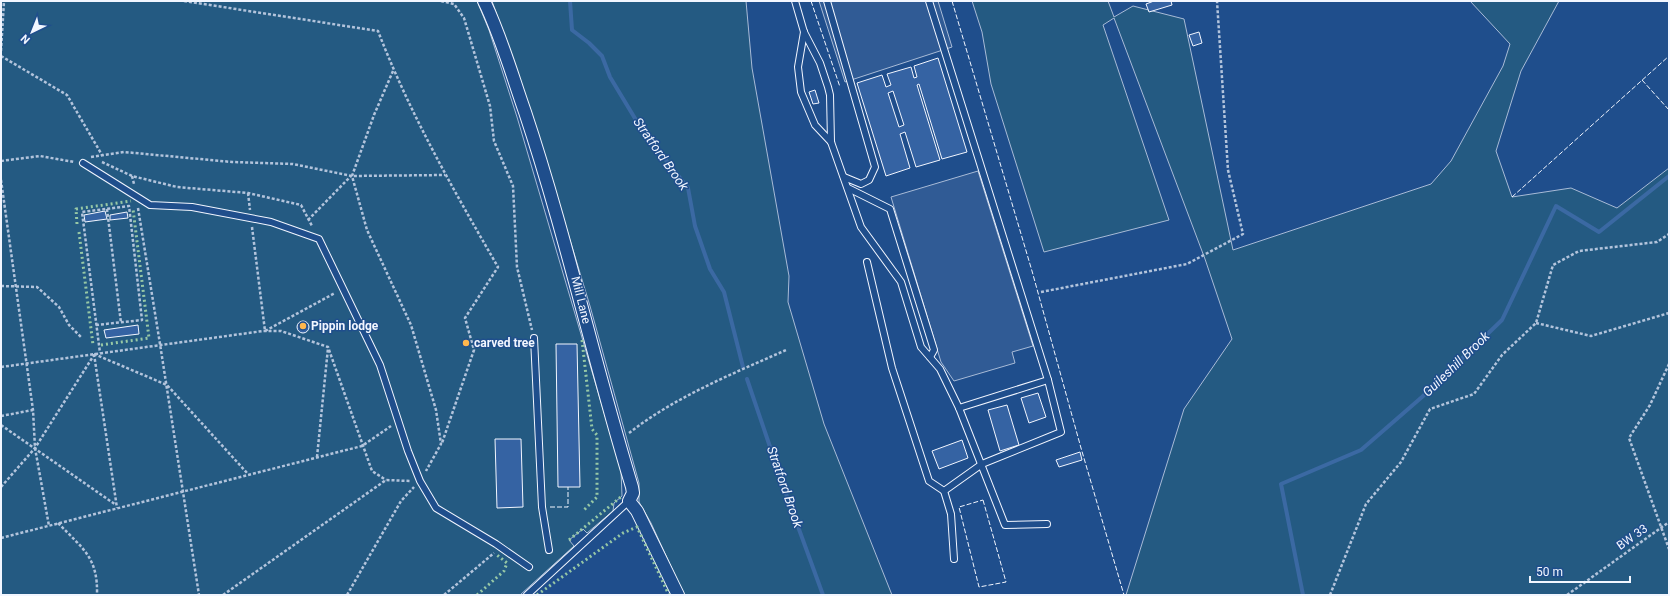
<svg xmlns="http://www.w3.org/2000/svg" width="1670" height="596" font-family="Roboto,sans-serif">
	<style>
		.green { fill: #245a82; stroke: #a8bbd7 }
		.parking { fill: #305b95; stroke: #a8bbd7 }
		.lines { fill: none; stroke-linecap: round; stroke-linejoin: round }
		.stream { stroke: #3b69a3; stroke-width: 4 }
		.building { fill: #3563a3; stroke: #f2f6ff; fill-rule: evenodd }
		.service-casing { stroke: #f2f6ff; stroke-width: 8 }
		.minor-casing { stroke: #f2f6ff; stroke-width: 14 }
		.path { stroke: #b3c4dc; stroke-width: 2.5; stroke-dasharray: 3 2; stroke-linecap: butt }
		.service { stroke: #1f4e8c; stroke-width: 6 }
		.minor { stroke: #1f4e8c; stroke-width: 12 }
		.hedge { stroke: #97c8a6; stroke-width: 3; stroke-dasharray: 2 3; stroke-linecap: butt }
		.fence { stroke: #f2f6ff; stroke-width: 1; stroke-dasharray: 5 2; stroke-linecap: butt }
		.poi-dot { fill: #ffb74d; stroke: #1f4e8c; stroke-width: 1.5 }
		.labels { text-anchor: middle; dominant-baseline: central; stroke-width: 3; stroke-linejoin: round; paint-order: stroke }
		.street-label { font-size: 12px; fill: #f2f6ff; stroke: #1f4e8c }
		.poi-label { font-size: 12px; font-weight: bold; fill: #f2f6ff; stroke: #1f4e8c; text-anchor: start }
		.water-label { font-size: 13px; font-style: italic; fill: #f2f6ff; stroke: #1f4e8c }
	</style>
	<rect width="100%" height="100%" fill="#1f4e8c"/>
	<g class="green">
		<polygon points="1,1 477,1 489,30 517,117 621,470 622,496 614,503 613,511 587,533 583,529 569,540 574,546 520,595 1,595"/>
		<polygon points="492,1 746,1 752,68 789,276 788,302 824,424 892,595 684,595 651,523 639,502 639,483 590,306 534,121"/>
		<polygon points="972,1 1108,1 1114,17 1133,6 1184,19 1233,250 1431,184 1451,161 1503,66 1510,44 1470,1 1559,1 1521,71 1496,151 1512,197 1571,188 1617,208 1669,168 1669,595 1126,595 1184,409 1232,339 1205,259 1114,18 1103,25 1169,220 1044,252 991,84 982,32"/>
	</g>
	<g class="parking">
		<polygon points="819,1 938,1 952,47 845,82"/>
		<polygon points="978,171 1033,346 1012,352 1015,363 954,381 941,362 891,197"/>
	</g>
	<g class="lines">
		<g class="stream">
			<polyline points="570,1 572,30 589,43 602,56 610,77 642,130 688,188 695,226 710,269 724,292 743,367"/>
			<polyline points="747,379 785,491 823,595"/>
			<polyline points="1303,595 1281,484 1361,450 1422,397 1502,320 1556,206 1599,232 1669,176"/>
		</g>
	</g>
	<g class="building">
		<polygon points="1154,1 1171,1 1172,5 1149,12 1146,4"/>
		<polygon points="1199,32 1202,43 1193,46 1189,35"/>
		<path d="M938,58L967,152L942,159L919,84L917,85L940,160L916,167L905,132L900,134L910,168L886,176L857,83L882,75L886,87L891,85L887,74L911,67L914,78L917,77L914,66ZM893,91L904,125L899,127L888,93Z"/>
		<polygon points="815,90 819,103 813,104 809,92"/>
		<polygon points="105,211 107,219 85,222 84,215"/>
		<polygon points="127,212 128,218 110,220 110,215"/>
		<circle cx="303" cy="327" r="6"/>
		<polygon points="138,325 139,334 106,338 104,330"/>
		<polygon points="556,344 577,344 580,487 558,487"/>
		<polygon points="1038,393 1046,417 1029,423 1021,398"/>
		<polygon points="1007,405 1019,445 1000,451 988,410"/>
		<polygon points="495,439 521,439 523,507 497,508"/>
		<polygon points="962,440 968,458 939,469 932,451"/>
		<polygon points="1080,452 1082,460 1059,467 1056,460"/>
	</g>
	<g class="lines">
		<defs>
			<g id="service">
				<polyline points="795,1 804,32 820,63 828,87 830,95 831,142 861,227 901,282 921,347 940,369 959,408 1005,525 1047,524"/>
				<polyline points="827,1 875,167 869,180 861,184 844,177"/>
				<polyline points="929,1 1048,380 959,408"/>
				<polyline points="804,32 798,67 801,92 815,125 831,142"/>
				<polyline points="83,163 150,205 192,207 271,222 319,239 380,365 408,451 420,481 436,508 496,544 529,567"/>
				<polyline points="848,188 890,209 934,350 930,357"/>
				<polyline points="867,262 892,368 929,481 944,491 982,464 1061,432 1048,380"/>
				<polyline points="534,338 542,507 549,550"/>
				<polyline points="944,491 951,514 954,559"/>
				<polyline points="527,595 629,501"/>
			</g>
			<path id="minor" d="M484,1C501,36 512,75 525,112C566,235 594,363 632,487L633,493L629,501L637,511L678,595"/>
		</defs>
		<use href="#service" class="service-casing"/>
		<use href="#minor" class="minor-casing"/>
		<g class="path">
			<path d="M184,1L378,31C410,114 454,191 498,267L465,318L474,350L442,443"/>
			<polyline points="441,1 454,4 464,18 490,106 494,141 513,186 517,267 532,330"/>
			<polyline points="1,51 4,1"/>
			<polyline points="1,56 67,95 102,155"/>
			<polyline points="393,71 374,115 352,176 367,230 411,325 436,410 441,444 426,471"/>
			<polyline points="91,157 124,152 232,162 293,164 352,176 445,175"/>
			<polyline points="1,161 40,156 74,162"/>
			<polyline points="102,162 132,176 177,187 248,193 301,205 312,226"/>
			<polyline points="132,176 134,184"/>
			<polyline points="1,180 33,410 35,448 49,526"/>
			<polyline points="248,193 250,210"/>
			<polyline points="138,208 160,344 199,595"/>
			<polyline points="107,209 121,323"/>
			<polyline points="308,220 351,176"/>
			<polyline points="252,227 265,331 335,293"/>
			<polyline points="1,286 37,287 59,307 69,325 82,338"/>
			<polyline points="1041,292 1187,264 1243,234 1228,170 1217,1"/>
			<polyline points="1536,323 1591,336 1669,313"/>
			<polyline points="96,325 142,320 129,206 82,212 100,353"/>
			<polyline points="94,354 167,385 248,474"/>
			<polyline points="94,354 117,508"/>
			<polyline points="1669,364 1650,405 1629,438 1669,549"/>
			<polyline points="1,367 263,331 281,331 328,347 372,471 386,480"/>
			<polyline points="1,416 33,410"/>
			<polyline points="1,425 116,505"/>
			<path d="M629,433C675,397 732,374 786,350"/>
			<polyline points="317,457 328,348"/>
			<polyline points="1,487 35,448 94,355"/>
			<path d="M58,523C83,549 98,557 97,595"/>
			<polyline points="1,538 362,446 391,426"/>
			<polyline points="223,595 386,480 410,481"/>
			<polyline points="347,595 401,501 414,487"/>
			<polyline points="444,595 494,553"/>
			<polyline points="1330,595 1366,504 1401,462 1430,409 1474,394 1502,355 1536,323 1553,265 1579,251 1657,242 1669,234"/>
			<polyline points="1567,595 1669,522"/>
		</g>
		<use href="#service" class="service"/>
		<use href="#minor" class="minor"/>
		<g class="hedge">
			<polyline points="77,224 76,209 131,201"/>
			<polyline points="79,232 93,345"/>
			<polyline points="582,340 592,429 597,435 597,497 584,510"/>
			<polyline points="101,345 149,338 133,209"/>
			<polyline points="569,540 622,496"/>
			<polyline points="477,595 504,571 507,563 497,555"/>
			<polyline points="537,595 623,533 637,527 669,595"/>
		</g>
		<g class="fence">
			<polyline points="811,1 840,87"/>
			<polyline points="952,1 1032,271 1081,448 1124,595"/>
			<polyline points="1642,80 1669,110"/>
			<polyline points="1512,197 1669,56"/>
			<polygon points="983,500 1006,582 979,587 959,507"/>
			<polyline points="550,507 568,507 568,487"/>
		</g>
	</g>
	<g class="poi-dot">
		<circle cx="303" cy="326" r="4"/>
		<circle cx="466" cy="343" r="4"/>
	</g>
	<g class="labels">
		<g class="street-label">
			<text transform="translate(581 300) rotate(76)">Mill Lane</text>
			<text transform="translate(1632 537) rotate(-35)">BW 33</text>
		</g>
		<g class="poi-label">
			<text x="311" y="326">Pippin lodge</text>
			<text x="474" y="343">carved tree</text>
		</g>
		<g class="water-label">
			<text transform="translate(661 154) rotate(55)">Stratford Brook</text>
			<text transform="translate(1456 364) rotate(-44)">Guileshill Brook</text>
			<text transform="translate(785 487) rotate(71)">Stratford Brook</text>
		</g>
	</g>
	<rect width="1670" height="596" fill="none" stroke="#f2f6ff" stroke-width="4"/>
	<g transform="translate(32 32) rotate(223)" stroke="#1f4e8c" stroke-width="3" paint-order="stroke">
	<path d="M0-3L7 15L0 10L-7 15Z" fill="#f2f6ff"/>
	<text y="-6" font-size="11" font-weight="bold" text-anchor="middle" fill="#f2f6ff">N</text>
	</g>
	<path d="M1530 576v6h100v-6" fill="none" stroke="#f2f6ff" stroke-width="2"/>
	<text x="1536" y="576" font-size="12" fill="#f2f6ff" stroke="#1f4e8c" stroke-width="3" paint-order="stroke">50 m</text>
</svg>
